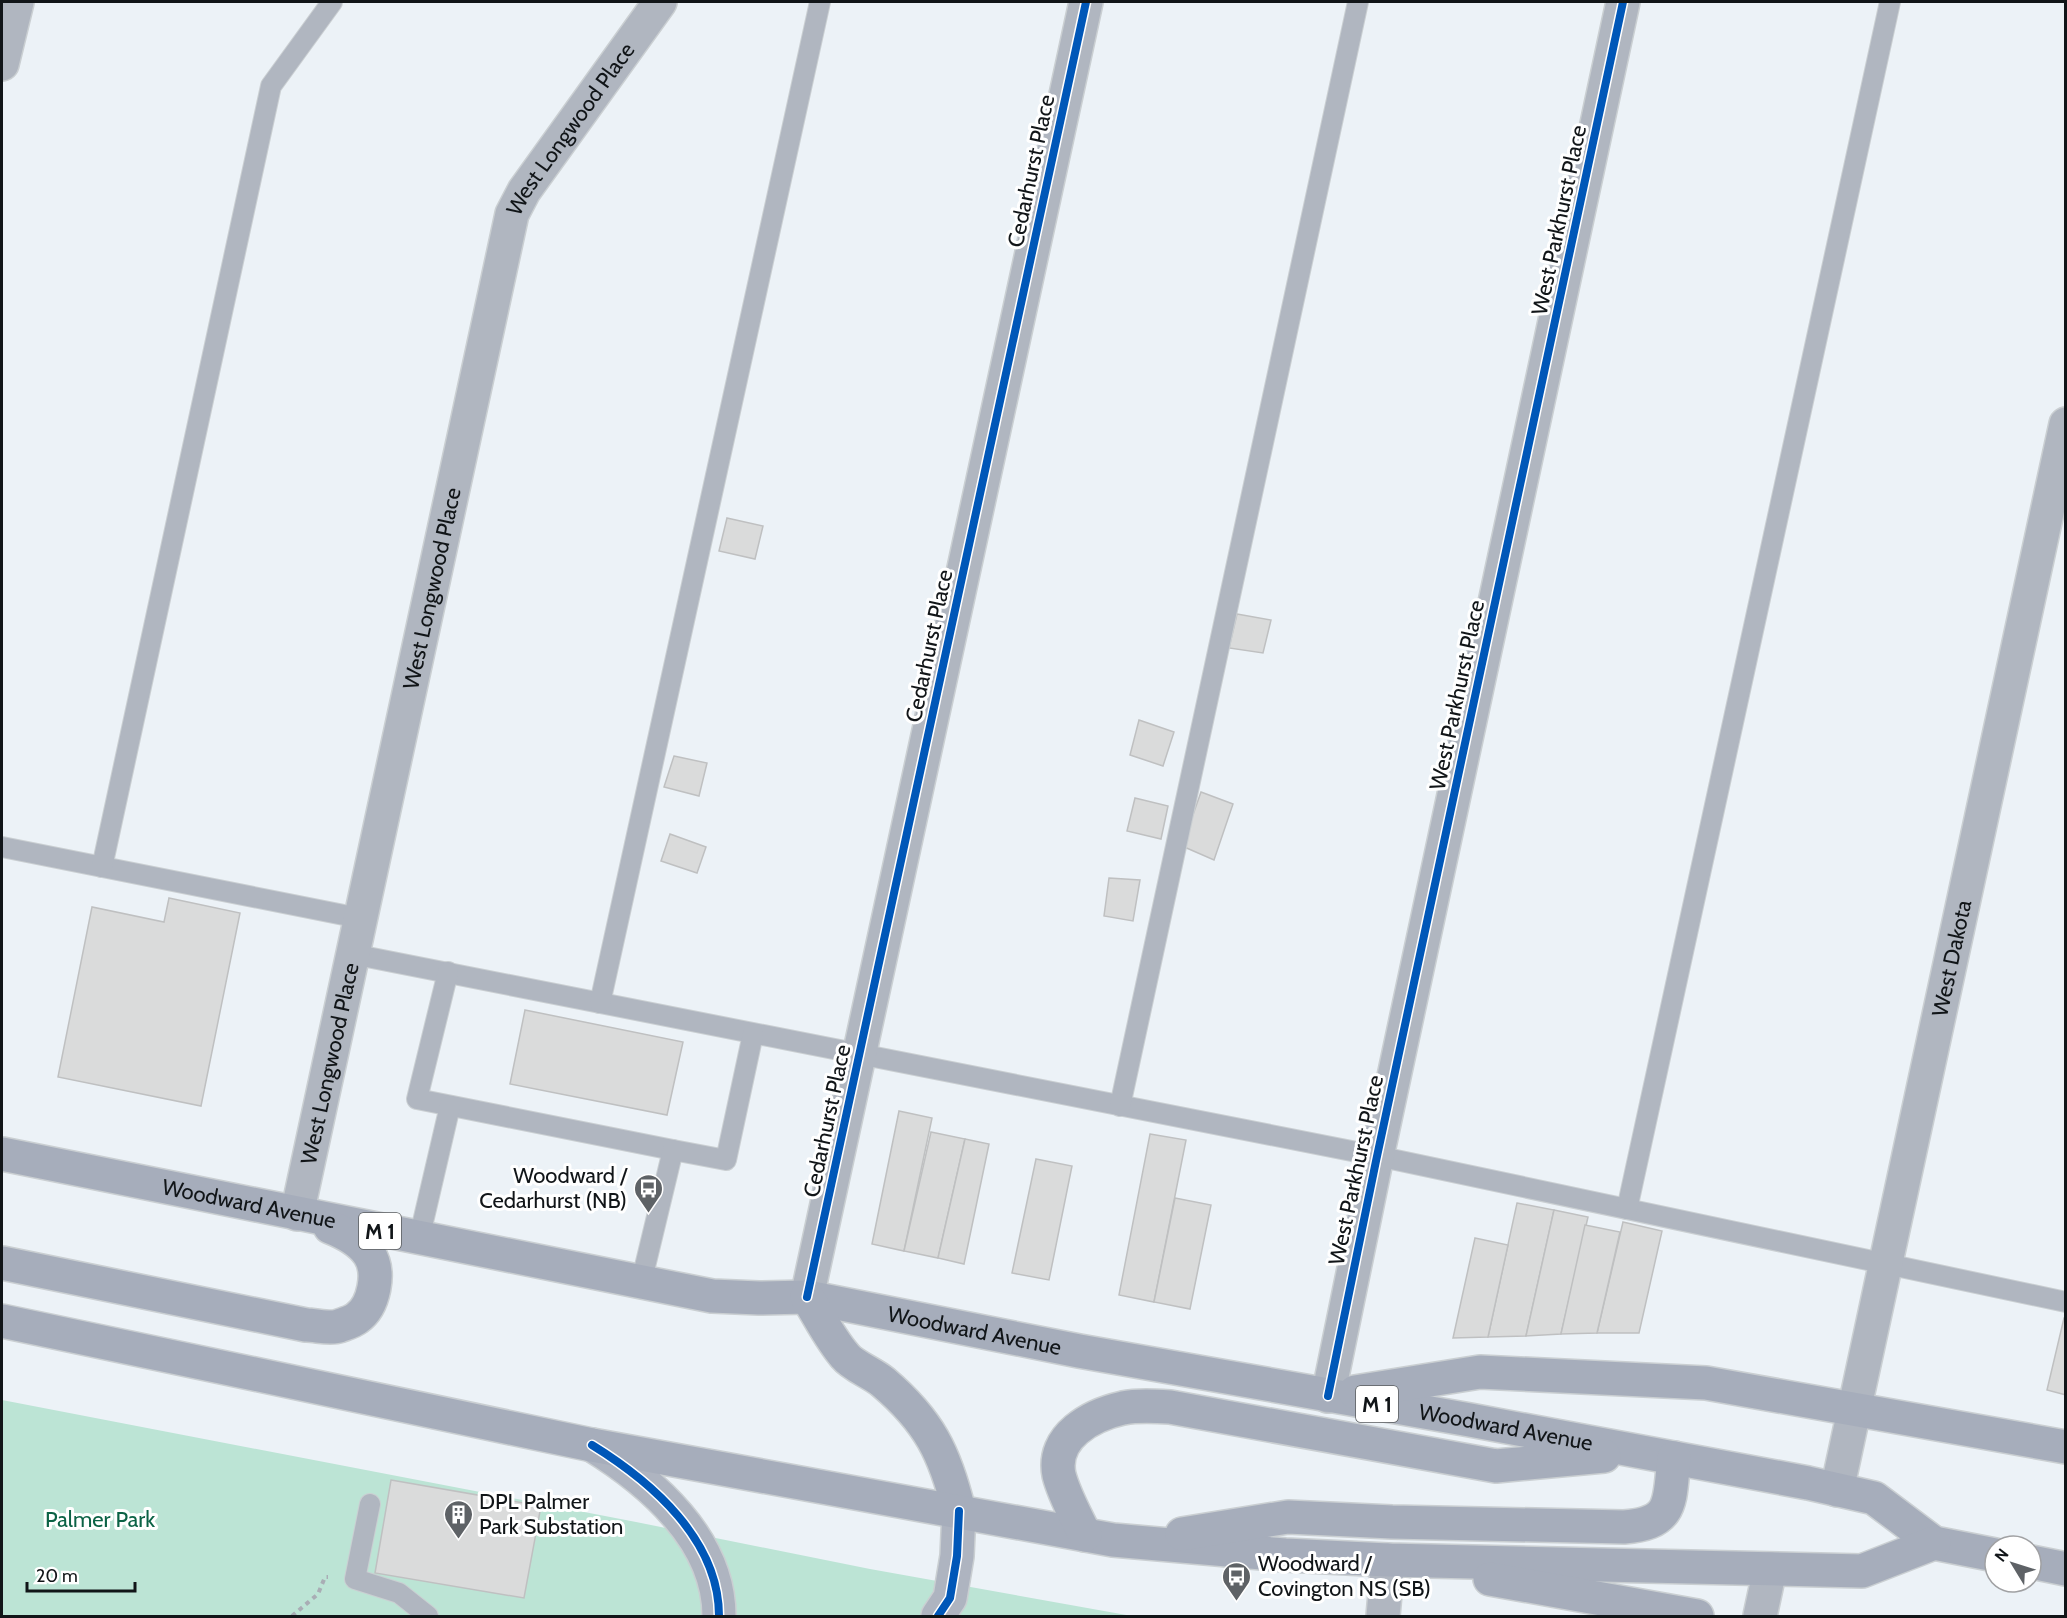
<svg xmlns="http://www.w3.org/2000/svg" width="2067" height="1618" font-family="Cabin,sans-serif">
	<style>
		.green { fill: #bce4d5 }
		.building { fill: #dadbdb; stroke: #bfc0c1; stroke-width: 1.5 }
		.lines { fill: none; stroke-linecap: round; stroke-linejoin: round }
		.lane-casing { stroke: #cacfd2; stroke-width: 22 }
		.street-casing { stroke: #cacfd2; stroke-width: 36 }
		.secondary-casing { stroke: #cacfd2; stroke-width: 36 }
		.primary-casing { stroke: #cacfd2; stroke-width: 36 }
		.path { stroke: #a9adb5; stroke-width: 4; stroke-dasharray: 4.5 4.5; stroke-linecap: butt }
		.lane { stroke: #b0b6c0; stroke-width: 20 }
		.street { stroke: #b0b6c0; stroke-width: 33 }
		.secondary { stroke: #aeb4c0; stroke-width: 33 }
		.primary { stroke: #a6adbb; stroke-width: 33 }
		.cycleway-casing { stroke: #fff; stroke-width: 11 }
		.cycleway { stroke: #0057b8; stroke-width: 8 }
		.labels { text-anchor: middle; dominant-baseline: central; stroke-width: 6; stroke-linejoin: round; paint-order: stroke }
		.shield { fill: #fff; stroke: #585b5d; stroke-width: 1.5 }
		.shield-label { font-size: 21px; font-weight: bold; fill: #111518 }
		.street-label { font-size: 22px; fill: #111518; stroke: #fff }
		.poi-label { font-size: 22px; fill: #111518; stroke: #fff; text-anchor: start }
		.park-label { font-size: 22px; fill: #0b6245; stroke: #fff }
	</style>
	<rect width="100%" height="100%" fill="#ecf2f7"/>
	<polygon class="green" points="2,1400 636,1522 870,1569 1132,1616 2,1616"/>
	<g class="building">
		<polygon points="727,518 763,526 755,559 719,551"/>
		<polygon points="1237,614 1271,620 1263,653 1229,648"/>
		<polygon points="1139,720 1174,732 1163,766 1130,755"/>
		<polygon points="674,756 707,763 699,796 664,787"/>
		<polygon points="1201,792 1233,804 1214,860 1182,846"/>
		<polygon points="1135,798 1168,806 1161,839 1127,831"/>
		<polygon points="670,834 706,847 697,873 661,861"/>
		<polygon points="1109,878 1140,880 1133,921 1104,916"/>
		<polygon points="169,898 240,913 201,1106 58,1077 92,907 164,922"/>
		<polygon points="525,1010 683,1042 667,1115 510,1084"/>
		<polygon points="899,1111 932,1118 904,1251 872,1244"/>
		<polygon points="931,1132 965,1139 938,1258 904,1251"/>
		<polygon points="1150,1134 1186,1140 1154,1302 1119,1295"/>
		<polygon points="965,1139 989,1144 964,1264 938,1258"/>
		<polygon points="1036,1159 1072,1166 1049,1280 1012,1273"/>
		<polygon points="1175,1198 1211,1205 1190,1309 1154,1302"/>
		<polygon points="1517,1203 1554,1210 1526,1336 1488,1337"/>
		<polygon points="1554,1210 1588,1217 1561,1334 1526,1336"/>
		<polygon points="1623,1222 1662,1231 1639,1333 1597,1333"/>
		<polygon points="1585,1225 1620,1232 1597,1333 1561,1334"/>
		<polygon points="1475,1238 1508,1245 1488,1337 1453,1338"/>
		<polygon points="2064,1318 2066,1318 2066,1395 2047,1390"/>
		<polygon points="391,1480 541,1506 524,1598 375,1573"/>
	</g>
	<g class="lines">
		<defs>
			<g id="lane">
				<polyline points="2,847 359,918"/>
				<polyline points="102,867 271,86 332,2"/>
				<polyline points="352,954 1377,1156 2066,1302"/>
				<polyline points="448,972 417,1099 673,1150"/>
				<polyline points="600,1003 820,2"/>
				<polyline points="1120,1106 1358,2"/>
				<polyline points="1627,1209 1890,2"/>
				<polyline points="419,1239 450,1106"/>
				<polyline points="641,1283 673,1150 726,1160 753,1034"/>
				<polyline points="370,1504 355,1579 399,1593 428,1616"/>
			</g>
			<g id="street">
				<polyline points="2,64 17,2"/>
				<path id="s1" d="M297,1214L512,214L524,191L660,2"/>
				<polyline points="807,1297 1086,2"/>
				<polyline points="1328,1396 1376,1161 1623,2"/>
				<path id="s2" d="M1837,1490L2066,424"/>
				<polyline points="1383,1616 1388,1560"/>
				<polyline points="1760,1616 1770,1569"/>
			</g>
			<g id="secondary">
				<path d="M592,1445C652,1482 719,1540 719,1616"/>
				<polyline points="938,1616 950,1598 957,1556 959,1511"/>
			</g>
			<g id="primary">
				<path id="s3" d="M2,1154L712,1296L759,1298L807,1297L1079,1351L1470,1420L1808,1483L1874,1498L1934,1543L1995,1555"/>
				<path d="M2,1263L306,1325C316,1325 330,1329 339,1326C344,1324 352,1322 357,1318C374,1306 381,1272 369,1254C360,1241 345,1233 330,1227"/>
				<path d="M807,1297C819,1316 830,1339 845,1356C853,1366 872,1373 883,1382C929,1421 945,1453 959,1511"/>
				<polyline points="2,1321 592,1445 1113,1540 1285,1555 1388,1560 1862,1571 1934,1543"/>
				<polyline points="1355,1392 1480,1372 1706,1383 2066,1447"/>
				<path d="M1182,1534L1288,1517L1392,1522L1624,1527C1675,1523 1669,1501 1674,1458"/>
				<path d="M1085,1535C1076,1516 1064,1495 1059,1475C1051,1436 1092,1415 1123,1408C1138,1405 1154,1406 1170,1407L1496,1466L1604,1456"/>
				<polyline points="2031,1562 2066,1569"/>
				<polyline points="1490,1579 1697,1616"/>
			</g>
		</defs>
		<use href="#lane" class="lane-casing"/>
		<use href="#street" class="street-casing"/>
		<use href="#secondary" class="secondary-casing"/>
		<use href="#primary" class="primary-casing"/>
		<polyline class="path" points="292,1616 318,1594 325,1577 328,1577"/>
		<use href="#lane" class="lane"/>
		<use href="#street" class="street"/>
		<use href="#secondary" class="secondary"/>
		<use href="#primary" class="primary"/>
		<defs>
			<g id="cycleway">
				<polyline points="807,1297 1086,2"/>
				<polyline points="1328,1396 1376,1161 1623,2"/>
				<path d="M592,1445C652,1482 719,1540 719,1616"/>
				<polyline points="938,1616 950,1598 957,1556 959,1511"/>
			</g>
		</defs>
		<use href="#cycleway" class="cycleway-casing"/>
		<use href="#cycleway" class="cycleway"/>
	</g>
	<defs>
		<symbol id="bus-pin" viewBox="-11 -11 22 30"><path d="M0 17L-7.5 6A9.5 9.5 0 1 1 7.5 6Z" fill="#5e6266" stroke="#fff"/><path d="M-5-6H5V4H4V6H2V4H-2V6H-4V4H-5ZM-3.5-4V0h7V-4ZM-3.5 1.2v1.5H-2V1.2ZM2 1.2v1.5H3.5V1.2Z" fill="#fff"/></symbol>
		<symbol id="building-pin" viewBox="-11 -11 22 30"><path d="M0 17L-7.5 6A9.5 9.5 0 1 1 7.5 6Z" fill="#5e6266" stroke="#fff"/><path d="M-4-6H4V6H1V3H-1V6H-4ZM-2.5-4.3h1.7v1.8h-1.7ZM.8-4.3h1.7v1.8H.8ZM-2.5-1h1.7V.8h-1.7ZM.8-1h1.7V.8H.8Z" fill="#fff"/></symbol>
	</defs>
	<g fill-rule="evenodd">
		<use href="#bus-pin" x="632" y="1172" width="33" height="45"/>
		<use href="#building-pin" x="442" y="1498" width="33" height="45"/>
		<use href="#bus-pin" x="1220" y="1560" width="33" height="45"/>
	</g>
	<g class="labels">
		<g class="shield">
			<rect x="359" y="1213" width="42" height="36" rx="4.5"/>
			<rect x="1356" y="1386" width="42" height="36" rx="4.5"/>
		</g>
		<g class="shield-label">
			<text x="380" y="1231">M 1</text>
			<text x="1377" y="1404">M 1</text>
		</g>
		<g class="street-label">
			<text stroke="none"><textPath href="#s1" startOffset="1126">West Longwood Place</textPath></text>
			<text transform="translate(1031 171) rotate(-78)">Cedarhurst Place</text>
			<text transform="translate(1559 220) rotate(-78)">West Parkhurst Place</text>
			<text stroke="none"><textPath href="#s1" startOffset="640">West Longwood Place</textPath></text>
			<text transform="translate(929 646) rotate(-78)">Cedarhurst Place</text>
			<text transform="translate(1457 695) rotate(-78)">West Parkhurst Place</text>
			<text stroke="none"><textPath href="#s2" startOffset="544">West Dakota</textPath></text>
			<text stroke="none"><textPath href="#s1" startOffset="154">West Longwood Place</textPath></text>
			<text transform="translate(827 1121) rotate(-78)">Cedarhurst Place</text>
			<text transform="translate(1356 1170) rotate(-78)">West Parkhurst Place</text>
			<text stroke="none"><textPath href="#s3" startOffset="252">Woodward Avenue</textPath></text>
			<text stroke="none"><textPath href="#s3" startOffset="990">Woodward Avenue</textPath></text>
			<text stroke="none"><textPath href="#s3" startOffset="1530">Woodward Avenue</textPath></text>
		</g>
		<g class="poi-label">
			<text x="627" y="1175" text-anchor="end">Woodward /<tspan x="627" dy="25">Cedarhurst (NB)</tspan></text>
			<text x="479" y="1501">DPL Palmer<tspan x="479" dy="25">Park Substation</tspan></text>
			<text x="1258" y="1563">Woodward /<tspan x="1258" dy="25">Covington NS (SB)</tspan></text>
		</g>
		<g class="park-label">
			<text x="100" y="1519">Palmer Park</text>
		</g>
	</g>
	<rect width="2067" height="1618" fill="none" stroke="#111518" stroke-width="6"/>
	<g transform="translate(2013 1564) rotate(308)"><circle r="28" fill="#ffffff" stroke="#a0a1a3" stroke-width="1.5"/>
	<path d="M0-4.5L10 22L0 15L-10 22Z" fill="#5e6266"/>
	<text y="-9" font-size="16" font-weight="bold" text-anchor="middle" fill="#111518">N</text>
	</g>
	<path d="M27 1582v9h108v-9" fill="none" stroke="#111518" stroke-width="3"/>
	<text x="36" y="1582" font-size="18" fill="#111518" stroke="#ffffff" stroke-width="4.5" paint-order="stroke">20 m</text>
</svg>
